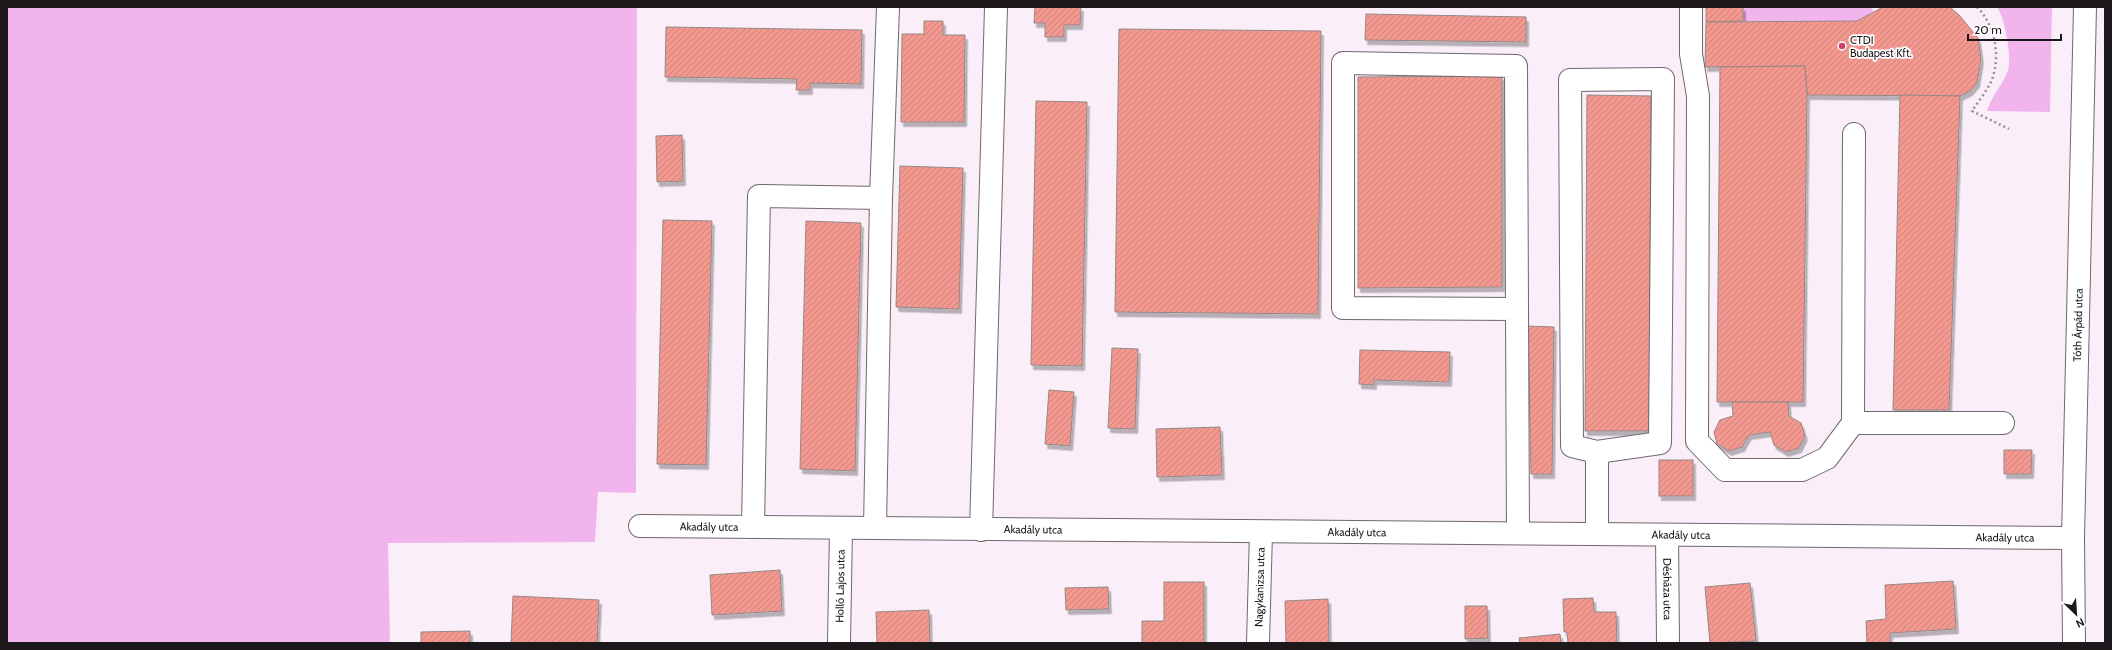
<svg xmlns="http://www.w3.org/2000/svg" width="2112" height="650" font-family="Cabin,sans-serif">
	<style>
		.grass { fill: #f2b4ec }
		.building { fill: url(#building-hatch); stroke: #958785; filter: url(#shadow) }
		.lines { fill: none; stroke-linecap: round; stroke-linejoin: round }
		.minor-casing { stroke: #70676f; stroke-width: 24 }
		.path { stroke: #968f96; stroke-width: 2.5; stroke-dasharray: 2 3; stroke-linecap: butt }
		.minor { stroke: #fff; stroke-width: 22 }
		.poi-dot { fill: #ce416e; stroke: #fff; stroke-width: 1.5 }
		.labels { text-anchor: middle; dominant-baseline: central; stroke-width: 3.5; stroke-linejoin: round; paint-order: stroke }
		.poi-label { font-size: 11px; fill: #1c181c; stroke: #fff; text-anchor: start }
		.street-label { font-size: 11px; fill: #1c181c; stroke: #fff }
	</style>
	<defs>
		<pattern id="building-hatch" width="6" height="6" patternUnits="userSpaceOnUse"><rect width="6" height="6" fill="#f3988f"/><path d="M-1 1l2-2M0 6l6-6M5 7l2-2" fill="none" stroke="#d0827b"/></pattern>
		<filter id="shadow"><feDropShadow dx="2.5" dy="4.5" stdDeviation="0" flood-color="#0004"/></filter>
	</defs>
	<rect width="100%" height="100%" fill="#faeff9"/>
	<g class="grass">
		<polygon points="7,7 637,7 636,493 598,492 595,542 388,543 390,643 7,643"/>
		<polygon points="1743,7 1872,7 1873,12 1857,21 1743,21"/>
		<path d="M1997,7H2052L2050,112L1987,111C1991,96 2003,85 2008,70C2012,56 2005,19 1997,7Z"/>
	</g>
	<g class="building">
		<polygon points="1035,7 1081,7 1080,25 1064,25 1064,37 1045,37 1045,23 1034,23"/>
		<polygon points="1706,7 1743,7 1743,21 1706,22"/>
		<polygon points="1883,7 1950,7 1960,16 1978,38 1981,59 1977,83 1970,91 1960,96 1807,95 1805,66 1705,67 1706,22 1857,21"/>
		<polygon points="1366,14 1526,17 1526,42 1365,40"/>
		<polygon points="924,21 943,21 943,35 965,35 964,122 901,122 902,34 924,34"/>
		<polygon points="666,27 862,30 861,84 810,83 810,90 796,90 797,79 665,77"/>
		<polygon points="1119,29 1321,31 1318,314 1115,312"/>
		<polygon points="1805,66 1807,95 1803,402 1717,402 1720,67"/>
		<polygon points="1502,76 1502,287 1358,288 1358,77"/>
		<polygon points="1587,95 1651,96 1649,431 1585,431"/>
		<polygon points="1900,95 1960,96 1949,410 1893,410"/>
		<polygon points="1036,101 1087,102 1082,366 1031,365"/>
		<polygon points="682,135 683,181 657,182 656,136"/>
		<polygon points="900,166 963,168 959,309 896,307"/>
		<polygon points="663,220 712,221 706,465 657,464"/>
		<polygon points="806,221 861,223 855,471 800,469"/>
		<polygon points="1528,326 1554,327 1552,474 1531,474"/>
		<polygon points="1112,348 1138,349 1135,429 1108,428"/>
		<polygon points="1360,350 1450,352 1449,382 1374,380 1374,385 1359,384"/>
		<polygon points="1049,390 1074,392 1070,446 1045,444"/>
		<polygon points="1732,402 1788,402 1789,416 1801,423 1805,436 1799,448 1786,452 1774,445 1770,432 1749,435 1742,447 1729,451 1717,444 1714,432 1720,420 1733,416"/>
		<polygon points="1220,427 1222,475 1157,477 1156,429"/>
		<polygon points="2004,450 2032,450 2031,474 2004,474"/>
		<rect x="1659" y="460" width="34" height="36"/>
		<polygon points="780,570 782,611 712,615 710,575"/>
		<polygon points="1953,581 1956,629 1890,633 1890,643 1867,643 1866,621 1886,619 1885,585"/>
		<polygon points="1164,582 1204,582 1204,643 1142,643 1142,621 1164,621"/>
		<polygon points="1750,583 1756,641 1710,643 1705,587"/>
		<polygon points="1108,587 1109,609 1066,610 1065,588"/>
		<polygon points="513,596 599,600 597,643 511,643"/>
		<polygon points="1593,598 1594,612 1616,612 1617,643 1568,643 1567,632 1564,632 1563,599"/>
		<polygon points="1328,599 1329,643 1286,643 1285,601"/>
		<polygon points="1465,606 1487,606 1488,638 1465,639"/>
		<polygon points="929,610 930,643 877,643 876,612"/>
		<polygon points="470,631 470,643 421,643 421,632"/>
		<polygon points="1560,634 1561,643 1520,643 1519,638"/>
	</g>
	<g class="lines">
		<defs>
			<g id="minor">
				<polyline points="1691,7 1691,54 1698,96 1697,441 1725,470 1802,470 1827,458 1853,423 1854,134"/>
				<polyline points="1517,309 1516,66 1343,63 1343,308 1517,309 1518,533"/>
				<polyline points="1853,423 2003,423"/>
				<path id="s1" d="M640,526L2073,538"/>
				<polyline points="753,527 759,196 881,198"/>
				<polyline points="875,528 881,198 888,7"/>
				<polyline points="981,530 996,7"/>
				<polyline points="1597,534 1597,452 1660,443 1663,79 1570,80 1572,446 1597,452"/>
				<path id="s2" d="M1667,535L1668,643"/>
				<path id="s3" d="M839,643L841,528"/>
				<path id="s4" d="M1258,643L1261,532"/>
				<path id="s5" d="M2074,643L2073,538L2085,7"/>
			</g>
		</defs>
		<use href="#minor" class="minor-casing"/>
		<path class="path" d="M1977,7C1996,26 2001,58 1991,82C1986,92 1978,102 1972,111L2009,129"/>
		<use href="#minor" class="minor"/>
	</g>
	<circle class="poi-dot" cx="1842" cy="46" r="4"/>
	<g class="labels">
		<g class="poi-label">
			<text x="1850" y="40">CTDI<tspan x="1850" dy="13">Budapest Kft.</tspan></text>
		</g>
		<g class="street-label">
			<text stroke="none"><textPath href="#s5" startOffset="318">Tóth Árpád utca</textPath></text>
			<text stroke="none"><textPath href="#s1" startOffset="69">Akadály utca</textPath></text>
			<text stroke="none"><textPath href="#s1" startOffset="393">Akadály utca</textPath></text>
			<text stroke="none"><textPath href="#s1" startOffset="717">Akadály utca</textPath></text>
			<text stroke="none"><textPath href="#s1" startOffset="1041">Akadály utca</textPath></text>
			<text stroke="none"><textPath href="#s1" startOffset="1365">Akadály utca</textPath></text>
			<text stroke="none"><textPath href="#s3" startOffset="57">Holló Lajos utca</textPath></text>
			<text stroke="none"><textPath href="#s4" startOffset="56">Nagykanizsa utca</textPath></text>
			<text stroke="none"><textPath href="#s2" startOffset="54">Désháza utca</textPath></text>
		</g>
	</g>
	<rect width="2112" height="650" fill="none" stroke="#1c181c" stroke-width="16"/>
	<g transform="translate(2076 614) rotate(155)" stroke="#ffffff" stroke-width="3" paint-order="stroke">
	<path d="M0-3L7 15L0 10L-7 15Z" fill="#1c181c"/>
	<text y="-6" font-size="11" font-weight="bold" text-anchor="middle" fill="#1c181c">N</text>
	</g>
	<path d="M1968 34v6h93v-6" fill="none" stroke="#1c181c" stroke-width="2"/>
	<text x="1974" y="34" font-size="12" fill="#1c181c" stroke="#ffffff" stroke-width="3" paint-order="stroke">20 m</text>
</svg>
